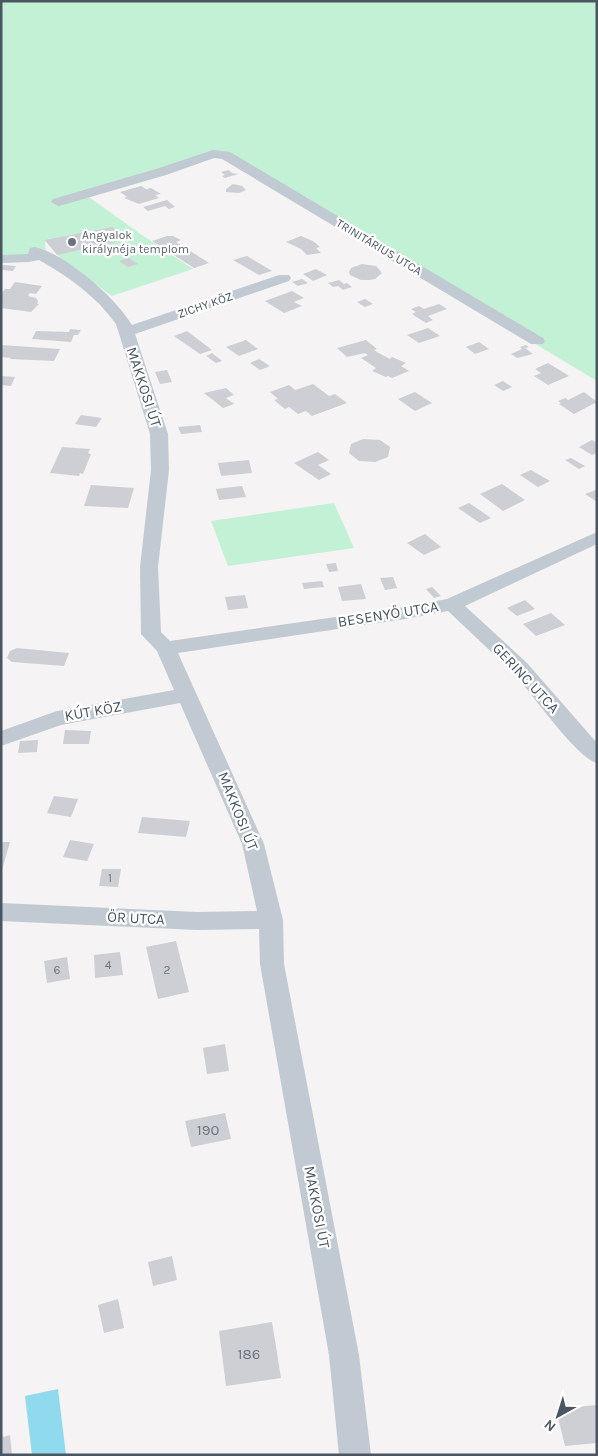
<svg xmlns="http://www.w3.org/2000/svg" width="598" height="1456" font-family="Karla,sans-serif">
	<style>
		.green { fill: #c3f1d5 }
		.water { fill: #90daee }
		.building { fill: #cdcfd5 }
		.lines { fill: none; stroke-linecap: round; stroke-linejoin: round }
		.minor { fill: #c1cad2; fill-rule: evenodd }
		.worship-dot { fill: #6b7280; stroke: #fff; stroke-width: 2 }
		.labels { text-anchor: middle; dominant-baseline: central; stroke-width: 4.5; stroke-linejoin: round; paint-order: stroke }
		.far-worship-label { font-size: 12px; fill: #5b616d; stroke: #fff; text-anchor: start }
		.far-street-label { font-size: 12px; fill: #4a5661; stroke: #fff }
		.number-label { font-size: 12px; fill: #6b747e }
		.street-label { font-size: 15px; fill: #4a5661; stroke: #fff }
		.near-number-label { font-size: 15px; fill: #6b747e }
	</style>
	<rect width="100%" height="100%" fill="#f5f3f3"/>
	<g class="green">
		<polygon points="1,1 597,1 597,381 222,156 86,195 142,235 193,269 112,296 63,261 45,241 46,255 1,258"/>
		<polygon points="334,503 354,548 228,566 211,521"/>
	</g>
	<polygon class="water" points="58,1389 66,1455 32,1455 25,1396"/>
	<g class="building">
		<polygon points="229,170 232,173 238,174 225,178 222,176 225,175 221,172"/>
		<polygon points="233,184 242,186 246,190 239,193 226,192 226,189"/>
		<polygon points="141,186 146,189 151,188 161,194 155,195 159,198 139,204 124,198 127,197 120,192"/>
		<polygon points="167,200 175,207 169,209 165,206 148,211 143,207"/>
		<polygon points="113,227 125,240 57,255 45,240"/>
		<polygon points="167,236 173,236 181,240 176,242 209,263 194,268 152,241"/>
		<polygon points="301,236 313,241 320,247 316,248 321,253 307,255 301,249 286,242"/>
		<polygon points="247,256 272,271 259,275 233,260"/>
		<polygon points="129,258 138,264 128,267 119,261"/>
		<polygon points="362,264 376,266 382,273 375,279 369,280 361,280 350,275 349,272 351,268"/>
		<polygon points="3,265 16,266 13,271 1,270"/>
		<polygon points="316,269 327,275 313,281 303,274"/>
		<polygon points="302,279 308,283 298,286 292,282"/>
		<polygon points="339,280 344,284 347,283 352,287 343,290 338,286 333,287 328,283"/>
		<polygon points="15,282 42,286 36,294 30,293 28,296 36,298 38,301 37,304 39,304 31,312 1,308 1,294 5,289 10,289"/>
		<polygon points="292,291 304,298 294,302 302,306 284,313 265,301"/>
		<polygon points="365,299 373,304 365,307 357,302"/>
		<polygon points="439,304 447,309 428,316 433,320 426,323 412,314 416,312 411,309 419,306 424,309"/>
		<polygon points="428,328 440,336 419,343 407,335"/>
		<polygon points="70,329 81,330 78,335 74,335 71,342 32,339 36,331 69,332"/>
		<polygon points="187,331 212,350 200,354 174,336"/>
		<polygon points="246,340 258,349 239,356 226,347"/>
		<polygon points="366,340 377,349 374,350 377,352 390,359 392,357 406,363 401,366 409,371 392,378 388,376 386,377 372,371 376,368 361,358 368,355 365,353 347,357 337,348"/>
		<polygon points="479,342 489,349 475,354 466,347"/>
		<polygon points="1,345 60,349 54,361 10,359 11,358 1,357"/>
		<polygon points="526,345 529,347 525,348 533,354 517,358 511,354 522,349 520,347"/>
		<polygon points="212,353 222,361 216,363 206,356"/>
		<polygon points="259,359 270,366 260,370 250,363"/>
		<polygon points="548,363 569,376 548,385 534,376 541,373 535,369"/>
		<polygon points="167,370 172,382 160,384 155,372"/>
		<polygon points="1,376 15,377 11,386 1,385"/>
		<polygon points="503,381 512,387 503,391 494,385"/>
		<polygon points="313,384 329,396 335,394 347,403 312,416 306,411 298,414 289,407 285,409 274,400 278,399 270,392 289,385 295,390"/>
		<polygon points="226,388 234,395 226,398 234,404 223,408 204,393"/>
		<polygon points="415,392 432,403 415,411 398,399"/>
		<polygon points="584,392 597,402 574,414 559,404 561,403 558,401 565,398 568,400"/>
		<polygon points="81,415 102,418 96,427 75,424"/>
		<polygon points="200,425 202,432 181,434 178,427"/>
		<polygon points="363,439 380,440 390,447 388,457 375,462 359,461 349,453 351,444"/>
		<polygon points="592,440 597,443 597,453 592,455 579,447"/>
		<polygon points="62,447 90,449 88,453 91,454 83,474 80,473 79,476 50,473"/>
		<polygon points="318,452 329,460 318,465 331,474 319,480 294,463"/>
		<polygon points="571,458 585,466 579,469 565,460"/>
		<polygon points="249,460 252,473 221,476 218,463"/>
		<polygon points="531,470 550,481 538,487 520,475"/>
		<polygon points="502,484 525,500 503,511 480,494"/>
		<polygon points="91,485 134,488 128,508 84,506"/>
		<polygon points="242,486 246,497 219,500 216,489"/>
		<polygon points="596,490 597,490 597,502 585,494"/>
		<polygon points="469,503 491,518 480,523 458,508"/>
		<polygon points="425,534 441,547 424,555 407,543"/>
		<polygon points="336,563 338,571 329,572 326,564"/>
		<polygon points="393,577 397,588 385,590 380,578"/>
		<polygon points="322,581 324,587 304,589 302,583"/>
		<polygon points="361,584 366,599 342,601 338,587"/>
		<polygon points="432,587 441,596 434,598 426,589"/>
		<polygon points="245,595 248,608 228,610 225,597"/>
		<polygon points="525,600 535,609 517,616 507,608"/>
		<polygon points="551,613 565,625 536,636 523,624"/>
		<polygon points="17,648 69,653 64,666 12,662 7,658 10,651"/>
		<polygon points="65,730 91,731 89,744 63,744"/>
		<polygon points="38,740 37,752 18,753 20,741"/>
		<polygon points="54,796 78,799 71,817 47,813"/>
		<polygon points="142,817 190,821 186,837 138,833"/>
		<polygon points="70,840 94,844 87,861 63,857"/>
		<polygon points="1,842 10,842 2,870 1,870"/>
		<polygon points="102,869 121,869 118,887 99,886"/>
		<polygon points="176,941 189,992 158,999 146,947"/>
		<polygon points="120,952 123,975 95,978 94,955"/>
		<polygon points="67,957 70,979 47,983 44,961"/>
		<polygon points="225,1044 229,1071 207,1074 203,1048"/>
		<polygon points="225,1113 231,1139 191,1147 185,1121"/>
		<polygon points="172,1256 177,1280 153,1286 148,1262"/>
		<polygon points="118,1299 124,1328 104,1333 98,1305"/>
		<polygon points="272,1322 281,1378 226,1386 219,1331"/>
		<polygon points="597,1405 597,1443 565,1446 556,1409"/>
		<polygon points="1,1430 3,1437 10,1435 12,1455 1,1455"/>
	</g>
	<g class="lines">
		<g class="minor">
			<polygon points="213,150 230,152 543,338 545,341 543,344 531,344 222,159 214,158 166,175 63,205 58,206 51,202 53,199 156,169"/>
			<path d="M35,247C66,254 116,298 132,325L279,275H289L291,278L289,281L135,334L168,434L169,470L158,567L161,632L170,641L405,607L447,599L597,532V544L465,606L527,663L597,743V763C575,757 531,691 512,672C491,651 469,631 448,611L405,619L178,653L264,844L283,920L284,964L359,1355L371,1455H339L329,1355L260,964L259,929L197,930L1,921V903L197,912L257,911L242,844L180,703L61,725L1,746V731L57,711L174,690L157,651L141,634L140,567L151,470L150,434L116,324C96,296 69,277 39,260L29,262L1,263V255L28,254L30,248Z"/>
		</g>
	</g>
	<circle class="worship-dot" cx="72" cy="242" r="5"/>
	<g class="labels">
		<g class="far-worship-label">
			<text x="82" y="235">Angyalok<tspan x="82" dy="14">királynéja templom</tspan></text>
		</g>
		<g class="far-street-label">
			<text transform="translate(379 247) rotate(31)">TRINITÁRIUS UTCA</text>
			<text transform="translate(205 305) rotate(-19)">ZICHY KÖZ</text>
		</g>
		<g class="number-label">
			<text x="110" y="878">1</text>
			<text x="108" y="965">4</text>
			<text x="57" y="970">6</text>
			<text x="167" y="970">2</text>
		</g>
		<g class="street-label">
			<text transform="translate(144 387) rotate(72)">MAKKOSI ÚT</text>
			<text transform="translate(388 614) rotate(-9)">BESENYŐ UTCA</text>
			<text transform="translate(526 678) rotate(47)">GERINC UTCA</text>
			<text transform="translate(93 711) rotate(-10)">KÚT KÖZ</text>
			<text transform="translate(238 811) rotate(68)">MAKKOSI ÚT</text>
			<text transform="translate(136 918) rotate(3)">ŐR UTCA</text>
			<text transform="translate(317 1207) rotate(79)">MAKKOSI ÚT</text>
		</g>
		<g class="near-number-label">
			<text x="208" y="1130">190</text>
			<text x="249" y="1354">186</text>
		</g>
	</g>
	<rect width="598" height="1456" fill="none" stroke="#4a5661" stroke-width="5"/>
	<g transform="translate(558 1416) rotate(219)" stroke="#ffffff" stroke-width="4" paint-order="stroke">
	<path d="M0-4L9 19L0 12L-9 19Z" fill="#4a5661"/>
	<text y="-8" font-size="14" font-weight="bold" text-anchor="middle" fill="#4a5661">N</text>
	</g>
</svg>
